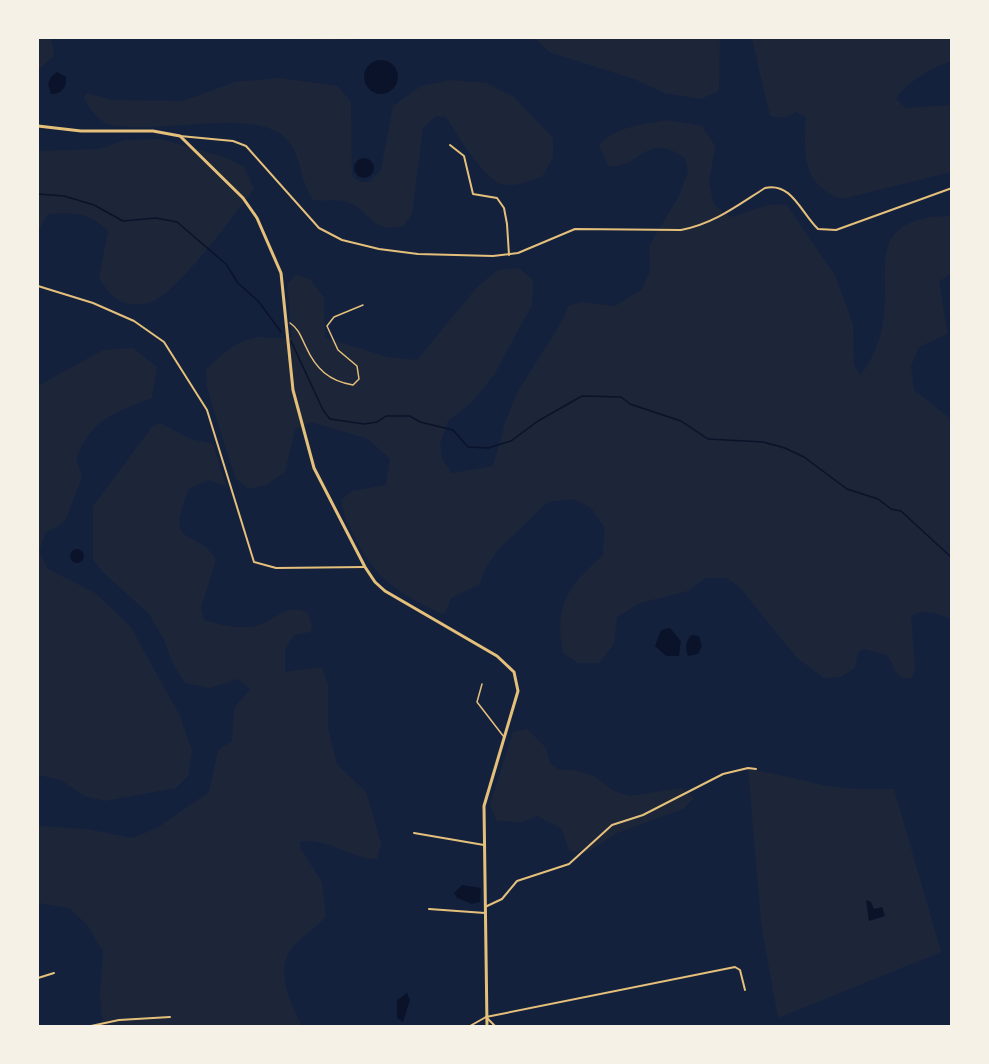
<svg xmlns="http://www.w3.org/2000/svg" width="989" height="1064" font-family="'Exo 2',sans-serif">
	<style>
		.green { fill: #1d2539 }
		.water { fill: #0b132b }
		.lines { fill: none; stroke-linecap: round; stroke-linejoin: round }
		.stream { stroke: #0b132b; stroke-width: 1.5 }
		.path { stroke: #e5c07b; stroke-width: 1.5 }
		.service { stroke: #e5c07b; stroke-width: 1.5 }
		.minor { stroke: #e5c07b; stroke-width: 2 }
		.tertiary { stroke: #e5c07b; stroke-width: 3 }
	</style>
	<rect width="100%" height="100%" fill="#14213d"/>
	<g class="green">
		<polygon points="38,38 51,38 54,56 38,70"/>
		<polygon points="245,38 379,38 332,40"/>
		<polygon points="535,38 720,38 719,91 701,99 664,93 634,79 549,52"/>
		<path d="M752,39L951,38V61C932,68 908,81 896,99L906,108L951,105V172L842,199C803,187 803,152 806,117L796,112L783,118L770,116Z"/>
		<path d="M279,78L338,86L351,102L352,176L360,182H369L381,170L393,106L421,86L450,80L486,83L514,97L553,138V158L542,177C532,180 515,187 505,185C485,182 457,134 446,117L436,116L423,128L412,214L403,226C369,233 373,213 350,203C338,198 326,202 313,200C298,179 303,151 282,135C246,108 151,136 108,124C99,121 87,106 84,97L87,93L112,100L183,101L235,82Z"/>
		<path d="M668,120L702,126L715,146L709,183L714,205L731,217L768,205L786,204L835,275L853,325L854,365L860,375C879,354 886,320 885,292C885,277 883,255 890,241C901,219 931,216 951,216V273L939,282L948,334L919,347L911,366L914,390L951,419V619C936,614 927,608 911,616L915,668L912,678C895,681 896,668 887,655L864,649L858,652L855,668L841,677L824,678L797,658L740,588L727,578H705L688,591L640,603L617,617L614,644L599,663H578L563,653C554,603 568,587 603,555L605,528L590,507L573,499L548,502L497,551L483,573L480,584L451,598L446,612L441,614C399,592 378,583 356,539C349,526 343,515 341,500L352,491L386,485L390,459L368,439L311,422L295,429L285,472L266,485L248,489L235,478L207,388L206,369C220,357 235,341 254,338C267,335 276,341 292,337L287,285L296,275L310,279L324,298L325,338L388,357L417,360L477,287L498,270L519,268L533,280L532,305L494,375L472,402L448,421L440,444L442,459L452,473L493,466L506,420L517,393L564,318L568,306L581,302L615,306L642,289L650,271L649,246L680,194L688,172L685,158C645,130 640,170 608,166L599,145C616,126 644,124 668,120Z"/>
		<path d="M162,139L227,158L244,167L254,189C235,213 175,297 148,303C123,308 111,298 99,278L108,231C89,212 74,212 48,214L38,231V151L99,149L125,140Z"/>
		<path d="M133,348L157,367L152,398C115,412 90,420 76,459L82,477L66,519L59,526L46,532L39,551L48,569L95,593L130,626L180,716L192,751L188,776L176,788L105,801L84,796L61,780L38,775V386L103,350Z"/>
		<path d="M160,423L191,439L213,444L226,486L208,480L189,489C162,552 198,526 216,560L201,607L204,620C221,625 247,632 264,623C283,614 285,605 307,612L312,624L311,632L294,635L285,649V672L322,667L328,685V728L337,764L366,792L381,843L377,859C350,859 325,836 300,842V848L322,882L326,917C315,928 296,940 288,954C277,975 292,1008 302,1026H103L100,997L103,951L87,925L69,908L38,903V826L87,829L132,838L157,828L209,792L218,750L232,741L234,708L250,689L238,679L210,688L185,683L173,664L164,640L149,614L104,573L93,560V506L152,427Z"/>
		<polygon points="527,729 546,748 550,763 558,769 578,771 594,776 612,790 629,796 682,788 694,798 683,809 617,833 588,852 569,851 562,829 537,816 520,823 496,820 490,804 513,732"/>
		<polygon points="748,768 823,785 853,789 894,789 941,952 778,1018 761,923"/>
	</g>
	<g class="water">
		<circle cx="381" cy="77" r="17"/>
		<path d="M57,72L66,77C67,87 62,94 51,94L48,84L51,77Z"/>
		<circle cx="364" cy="168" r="10"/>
		<circle cx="77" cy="556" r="7"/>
		<polygon points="670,628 681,641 679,656 666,656 655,646 661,630"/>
		<path d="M692,635L699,636L702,646L698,654L688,656C685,649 685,640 692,635Z"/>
		<polygon points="462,885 481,888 480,902 472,904 457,898 454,893"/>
		<polygon points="866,900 871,902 874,909 882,907 885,916 869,921"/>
		<polygon points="407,993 410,1000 403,1022 397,1018 397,1000"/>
	</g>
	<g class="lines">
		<g class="stream">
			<polyline points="38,194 64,196 94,205 123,221 156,218 177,222 226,264 238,283 259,302 281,332"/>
			<polyline points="291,341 323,410 330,419 364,424 377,422 386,416 410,416 420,422 453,430 468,447 488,448 511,441 538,421 582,396 621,397 630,404 681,421 708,439 763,442 785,448 804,457 847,489 878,499 891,509 901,511 952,558"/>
		</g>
		<path class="path" d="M290,323C299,329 301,337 306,347C316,369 329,381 353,385L359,379L357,366L338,350L327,326L334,317L363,305"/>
		<polyline class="service" points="482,684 477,702 504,737"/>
		<g class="minor">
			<path d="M180,136L233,141L246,146L319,228L342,240L379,249L418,254L493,256L518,253L575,229L681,230C714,224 738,205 765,188C792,182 801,213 818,229L836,230L952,188"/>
			<polyline points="450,145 464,156 473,194 497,198 504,208 507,224 509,255"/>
			<polyline points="38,286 93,303 134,321 164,342 207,410 254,562 276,568 365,567"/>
			<polyline points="414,833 484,845"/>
			<polyline points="485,907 502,899 517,881 569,864 612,825 643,815 723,774 748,768 756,769"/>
			<polyline points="429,909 485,913"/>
			<polyline points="38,978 54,973"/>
			<polyline points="486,1017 495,1026"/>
			<polyline points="91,1026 119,1020 170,1017"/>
			<polyline points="470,1026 486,1017 735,967 740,970 745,990"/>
		</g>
		<polyline class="tertiary" points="38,126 81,131 153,131 180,136 243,198 257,218 281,273 293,390 314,468 365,567 375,582 385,591 497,656 514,672 518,691 484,806 487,1026"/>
	</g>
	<rect width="989" height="1064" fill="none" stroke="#f6f1e7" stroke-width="78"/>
</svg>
